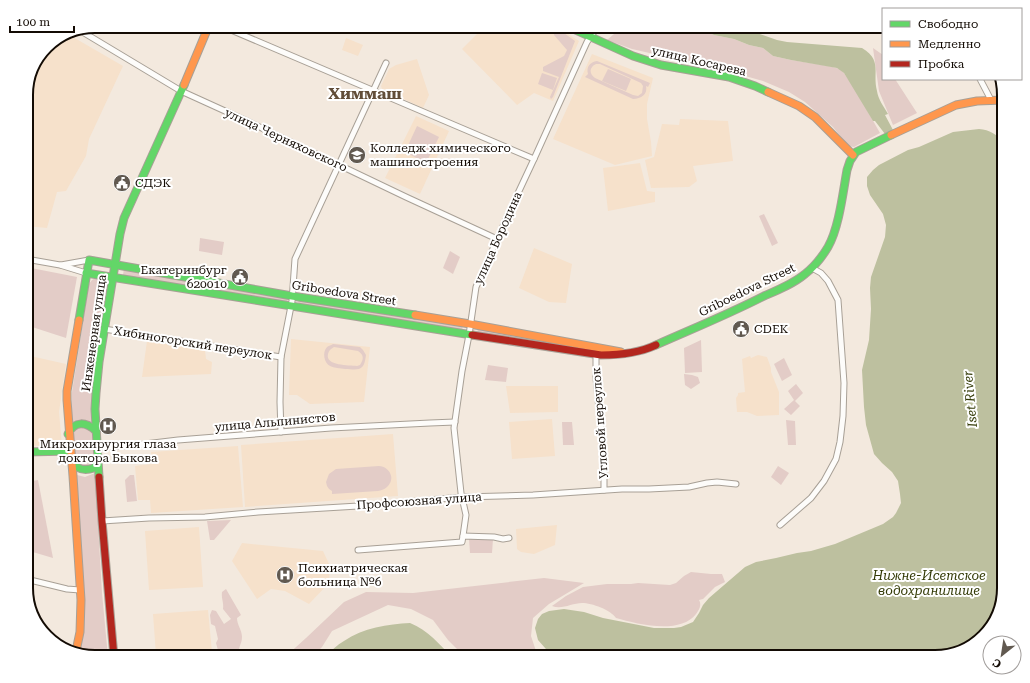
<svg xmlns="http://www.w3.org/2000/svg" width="1030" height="683" font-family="'Roboto Serif',serif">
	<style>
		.built { fill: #f6e1cb }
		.green { fill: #e3ccc7; fill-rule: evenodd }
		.water { fill: #bdc09f }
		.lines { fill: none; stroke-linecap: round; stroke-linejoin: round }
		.street-casing { stroke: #a8a096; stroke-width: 7 }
		.fast-casing { stroke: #a8a096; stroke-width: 9 }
		.slow-casing { stroke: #a8a096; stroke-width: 9 }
		.jam-casing { stroke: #a8a096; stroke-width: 9 }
		.street { stroke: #fdfcfa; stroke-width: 5 }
		.fast { stroke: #63d668; stroke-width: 7 }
		.slow { stroke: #ff974d; stroke-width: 7 }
		.jam { stroke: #b3261e; stroke-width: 7 }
		.labels { text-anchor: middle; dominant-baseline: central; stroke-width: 4; stroke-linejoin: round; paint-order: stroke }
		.street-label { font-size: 12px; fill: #130b04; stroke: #fff }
		.poi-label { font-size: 12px; fill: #130b04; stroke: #fff; text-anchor: start }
		.water-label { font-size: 13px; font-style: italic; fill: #333a06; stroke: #fff }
		.district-label { font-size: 16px; font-weight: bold; fill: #624e39; stroke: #fff }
		.rim { fill: none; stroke: #130b04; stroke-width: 2 }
	</style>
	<rect width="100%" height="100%" fill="#f3e9de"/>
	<g class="built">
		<polygon points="559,28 579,41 553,101 534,93 517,105 462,49 478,33 473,29"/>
		<polygon points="66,33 123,66 89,139 86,156 66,191 57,192 47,228 26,226 26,90 46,46"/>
		<polygon points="346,38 363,45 358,56 342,50"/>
		<polygon points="592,54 653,78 647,104 647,119 651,142 652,156 615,165 553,139"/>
		<polygon points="417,59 429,95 423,108 382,89 381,86 389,69 396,65"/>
		<polygon points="416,116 449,131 420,194 385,178"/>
		<polygon points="680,119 728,121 733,161 693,166 697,181 689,187 651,188 645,160 654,157 662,124 679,125"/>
		<polygon points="640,163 647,191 655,192 655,202 608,211 603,168"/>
		<polygon points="534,248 572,264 566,303 549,302 519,288"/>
		<polygon points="291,339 370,347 364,402 310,404 297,395 289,395"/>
		<polygon points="147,341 205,350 206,359 212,362 211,374 142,377"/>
		<polygon points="26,355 66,364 59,412 62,445 26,446"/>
		<polygon points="758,355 767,357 771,368 771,372 779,392 779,415 757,416 747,412 737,412 736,398 738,395 738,393 745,392 742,359 750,356 751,358"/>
		<polygon points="506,386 558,386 558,412 510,413"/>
		<polygon points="552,419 555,456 512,459 509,422"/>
		<polygon points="393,434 398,496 245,507 241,445"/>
		<polygon points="238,446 243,507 151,513 150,500 138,500 135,466 152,464 151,452"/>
		<polygon points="557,525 555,545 534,554 521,552 517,549 516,529"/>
		<polygon points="199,527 203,587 149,590 145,531"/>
		<polygon points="242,543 323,551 330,566 329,583 309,604 285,591 271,589 257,599 232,561"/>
		<polygon points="208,610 212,652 156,655 153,614"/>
	</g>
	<g class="green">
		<polygon points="696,27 714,35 734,39 749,45 763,48 773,56 791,60 829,66 840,69 844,73 855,89 880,133 854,147 848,146 833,127 805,102 789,92 763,81 724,70 632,49 607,40 621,28"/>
		<polygon points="552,28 557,28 575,41 553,97 551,99 550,97 559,77 543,71 543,67 564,56 567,50 554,35 554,30"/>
		<polygon points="873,48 883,55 883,79 895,79 917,113 893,125 879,91"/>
		<path d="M597,61L650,83L648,87L646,86C648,94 641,99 633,99L585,77L588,74C586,67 590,62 597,61ZM596,64H600L641,83L643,86L642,93L638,96L633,95L595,78C589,74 589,67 596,64Z"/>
		<polygon points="608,69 631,79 626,91 602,81"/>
		<polygon points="542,73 557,78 553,90 538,84"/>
		<polygon points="417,126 439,137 426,163 405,152"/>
		<polygon points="764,214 778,243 772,246 759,216"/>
		<polygon points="200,238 224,242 222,255 199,251"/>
		<polygon points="450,251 460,257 453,274 443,268"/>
		<polygon points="26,267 77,277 66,338 26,325"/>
		<polygon points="124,268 288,297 287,304 123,275"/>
		<polygon points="97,277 105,279 110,286 93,392 92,407 92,423 85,421 73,424 71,409 72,392 89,284 92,280"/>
		<polygon points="299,298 463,324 462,331 298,305"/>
		<polygon points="478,328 587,347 586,351 477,334"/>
		<polygon points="701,340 702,372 685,373 684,348"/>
		<path d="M333,344L360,347L363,350L366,355C364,371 360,370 345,369C340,368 334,368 330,366C324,363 322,352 327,347C328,346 332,345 333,344ZM334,347L358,351C364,355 364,359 360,365L357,366C349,365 325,366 328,354C329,350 331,349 334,347Z"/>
		<polygon points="784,358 792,375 782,381 774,364"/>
		<polygon points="488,365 508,368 506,382 485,380"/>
		<polygon points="684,374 692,375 698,377 700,383 691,389 685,385"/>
		<polygon points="796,384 803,393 795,401 800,406 791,415 784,409 794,400 788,391"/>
		<polygon points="786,420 795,421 796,445 788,445"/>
		<polygon points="562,422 572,422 574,445 563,445"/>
		<path d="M87,426L93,433L96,461L94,466C85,469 84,469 76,463C75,455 70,434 77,428C80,426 83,426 87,426Z"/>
		<path d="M379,466C390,467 396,479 387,487C384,490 381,490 378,491L332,494V491L329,489L327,486L326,482L329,474L336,469Z"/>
		<polygon points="778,466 789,473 781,485 771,477"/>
		<polygon points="95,473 102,593 108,657 95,657 79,652 82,642 80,524 77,475 85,477"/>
		<polygon points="130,475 134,475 137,501 127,502 125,480"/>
		<polygon points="38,480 53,558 26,550 26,482"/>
		<polygon points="231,520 214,540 210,540 207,521"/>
		<polygon points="469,538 493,539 492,553 470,553"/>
		<path d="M691,572L711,574H722L725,582L715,587L703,599L699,600C702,605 699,610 696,614C680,635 637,624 616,618C611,610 592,603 582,603C572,603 562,610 552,606L566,596L583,587L607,584H631L638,583L670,585L676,583L684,576Z"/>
		<polygon points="544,578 584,583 549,604 533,618 531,636 538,657 465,657 448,640 433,620 411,609 388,605 332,631 322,647 312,657 285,657 306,638 344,602 366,592 413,593"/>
		<path d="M226,589L241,615L237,618C237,625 242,630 242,637C242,645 237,646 240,657H223L219,654L216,643L218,639L215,626L211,624L210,615L212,610L216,611L224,624L231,619L223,609C224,603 221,598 222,592Z"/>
	</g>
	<g class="water">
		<path d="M696,27H740L777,40L787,42L862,48C883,61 872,72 877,91C878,99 884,107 888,114L885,115L893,130L885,134L875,121H873L844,73L837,68L791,60L773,56L763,48L749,45L734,39L714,35Z"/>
		<path d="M979,129C990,130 996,134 1004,142V589L992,627L966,650L936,657H553L538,640L535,628L538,619L542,614L549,611L564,609L584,612L603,618L654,628H674L681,627L693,622L699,613L703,605L709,598L745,567L756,562L776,558L797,553L811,551L835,544L883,524L893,517L896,513L901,503L900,494L898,481L892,472L882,463L874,454L866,425L864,407L862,370L869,340L871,309L870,288L871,277L885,237L886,225L883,214L870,195L867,186V177L873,170L879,165L908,150L919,147L953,132Z"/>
		<path d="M410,623C428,630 439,644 452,657H325C331,651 337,645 344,641C363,628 388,624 410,623Z"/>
	</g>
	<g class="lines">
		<defs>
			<g id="street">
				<polyline points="231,30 534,159"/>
				<polyline points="81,31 181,91 247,121 406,197 497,239"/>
				<polyline points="980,79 991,100"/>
				<polyline points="26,259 60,265 86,273"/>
				<polyline points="61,265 89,260"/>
				<polyline points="104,329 281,357"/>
				<polyline points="596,355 596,378 601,430 604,475 604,490"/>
				<polyline points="281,432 280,402 281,357 292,301 295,259 386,63"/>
				<polyline points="98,447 128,446 178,440 331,428 430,423 455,422"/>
				<polyline points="102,521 149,518 205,517 258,512 375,505 462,497 533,495 622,489 649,489 689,487 707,483 717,482 736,484"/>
				<polyline points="780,525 811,498 824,481 836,459 840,442 843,416 844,383 838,300 828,281 821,273 812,268"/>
				<polyline points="463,536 466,515 461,493 454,428 462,371 469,335 476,287 512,206 534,159 587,42 593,33 598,28"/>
				<polyline points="358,550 462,542 463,536 494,537 503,539 509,538"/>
				<polyline points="26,579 67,589 80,590"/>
				<polyline points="26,594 31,581"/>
			</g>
			<g id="fast">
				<polyline points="571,28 633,56 661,65 729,77 755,86 768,92"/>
				<polyline points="86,273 472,335"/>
				<polyline points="79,320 89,260 292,296 415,315"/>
				<path d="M656,345C692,329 729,314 764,296C778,290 793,284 805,274C814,267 822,257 828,247C839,228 843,192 847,170L850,161L856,152L891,135"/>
				<path d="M68,434C75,420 86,422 96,431"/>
				<polyline points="26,452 70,451"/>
				<path d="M72,461C77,470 84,471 94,468L98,461"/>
				<polyline points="99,477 95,409 96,393 99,362 120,234 124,218 184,85"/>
			</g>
			<g id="slow">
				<polyline points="184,85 207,30"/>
				<polyline points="768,92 799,106 815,117 853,155"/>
				<polyline points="891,135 956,105 977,101 1004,100"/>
				<polyline points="415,315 470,324 621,352"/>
				<polyline points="76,651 80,632 81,600 73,476 67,400 67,391 79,320"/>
			</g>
			<g id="jam">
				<path d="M472,335L601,355C619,355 639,353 656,345"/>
				<polyline points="99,477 102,521 114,657"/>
			</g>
		</defs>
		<use href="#street" class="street-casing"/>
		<use href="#fast" class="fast-casing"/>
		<use href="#slow" class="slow-casing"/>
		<use href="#jam" class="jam-casing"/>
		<use href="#street" class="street"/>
		<use href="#fast" class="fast"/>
		<use href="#slow" class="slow"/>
		<use href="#jam" class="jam"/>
	</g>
	<defs>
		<symbol id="university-disc" viewBox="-11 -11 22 22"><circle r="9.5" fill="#615950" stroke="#fff"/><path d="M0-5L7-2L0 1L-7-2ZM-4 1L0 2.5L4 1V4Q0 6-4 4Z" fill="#fff"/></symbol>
		<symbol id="civic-disc" viewBox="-11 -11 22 22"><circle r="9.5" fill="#615950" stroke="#fff"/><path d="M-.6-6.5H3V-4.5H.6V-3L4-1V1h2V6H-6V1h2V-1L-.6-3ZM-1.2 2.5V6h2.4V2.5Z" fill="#fff"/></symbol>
		<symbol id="hospital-disc" viewBox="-11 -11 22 22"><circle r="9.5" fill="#615950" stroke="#fff"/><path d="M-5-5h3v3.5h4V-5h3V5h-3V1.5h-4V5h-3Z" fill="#fff"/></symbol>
	</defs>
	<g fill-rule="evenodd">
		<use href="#university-disc" x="347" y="145" width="20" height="20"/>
		<use href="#civic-disc" x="112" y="173" width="20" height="20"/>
		<use href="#civic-disc" x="230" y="267" width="20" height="20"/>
		<use href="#civic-disc" x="731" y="319" width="20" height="20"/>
		<use href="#hospital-disc" x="98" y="416" width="20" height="20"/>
		<use href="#hospital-disc" x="275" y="565" width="20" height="20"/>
	</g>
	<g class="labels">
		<g class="street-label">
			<text transform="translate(699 61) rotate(13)">улица Косарева</text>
			<text transform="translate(286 140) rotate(25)">улица Черняховского</text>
			<text transform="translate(498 238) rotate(-66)">улица Бородина</text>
			<text transform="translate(747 290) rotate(-26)">Griboedova Street</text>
			<text transform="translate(344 293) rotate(9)">Griboedova Street</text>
			<text transform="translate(94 333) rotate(-82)">Инженерная улица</text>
			<text transform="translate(193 343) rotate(9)">Хибиногорский переулок</text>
			<text transform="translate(275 422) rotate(-5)">улица Альпинистов</text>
			<text transform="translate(600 423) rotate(-94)">Угловой переулок</text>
			<text transform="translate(419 501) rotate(-4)">Профсоюзная улица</text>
		</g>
		<g class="poi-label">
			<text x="370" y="148">Колледж химического<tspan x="370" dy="14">машиностроения</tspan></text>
			<text x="135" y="183">СДЭК</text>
			<text x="227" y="270" text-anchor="end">Екатеринбург<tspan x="227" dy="14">620010</tspan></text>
			<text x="754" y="329">CDEK</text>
			<text x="108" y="444" text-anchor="middle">Микрохирургия глаза<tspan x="108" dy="14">доктора Быкова</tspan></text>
			<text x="298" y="568">Психиатрическая<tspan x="298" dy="14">больница №6</tspan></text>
		</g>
		<g class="water-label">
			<text transform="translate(970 399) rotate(-95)">Iset River</text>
			<text x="929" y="575">Нижне-Исетское<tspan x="929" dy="15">водохранилище</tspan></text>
		</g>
		<g class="district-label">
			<text x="365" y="93">Химмаш</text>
		</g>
	</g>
	<path d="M0 0H1030V683H0ZM95 33H935A62 62 0 0 1 997 95V588A62 62 0 0 1 935 650H95A62 62 0 0 1 33 588V95A62 62 0 0 1 95 33Z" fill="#fff" fill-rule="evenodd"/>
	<path class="rim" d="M95 33H935A62 62 0 0 1 997 95V588A62 62 0 0 1 935 650H95A62 62 0 0 1 33 588V95A62 62 0 0 1 95 33Z"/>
	<rect x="882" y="8" width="140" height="72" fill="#ffffff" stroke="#a19d9b"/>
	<rect x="890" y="21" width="20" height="6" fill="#63d668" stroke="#a19d9b"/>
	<text x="918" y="28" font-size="12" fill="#130b04">Свободно</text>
	<rect x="890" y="41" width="20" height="6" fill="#ff974d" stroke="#a19d9b"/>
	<text x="918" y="48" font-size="12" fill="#130b04">Медленно</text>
	<rect x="890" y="61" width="20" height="6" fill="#b3261e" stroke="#a19d9b"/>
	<text x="918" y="68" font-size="12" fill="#130b04">Пробка</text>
	<g transform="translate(1002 655) rotate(210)"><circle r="19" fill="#ffffff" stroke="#a19d9b"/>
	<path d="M0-3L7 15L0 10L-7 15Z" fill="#615950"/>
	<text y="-6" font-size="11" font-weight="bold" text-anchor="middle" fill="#130b04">С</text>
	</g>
	<path d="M10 26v6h64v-6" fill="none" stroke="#130b04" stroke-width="2"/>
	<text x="16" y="26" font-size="12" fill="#130b04" stroke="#ffffff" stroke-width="3" paint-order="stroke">100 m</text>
</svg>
